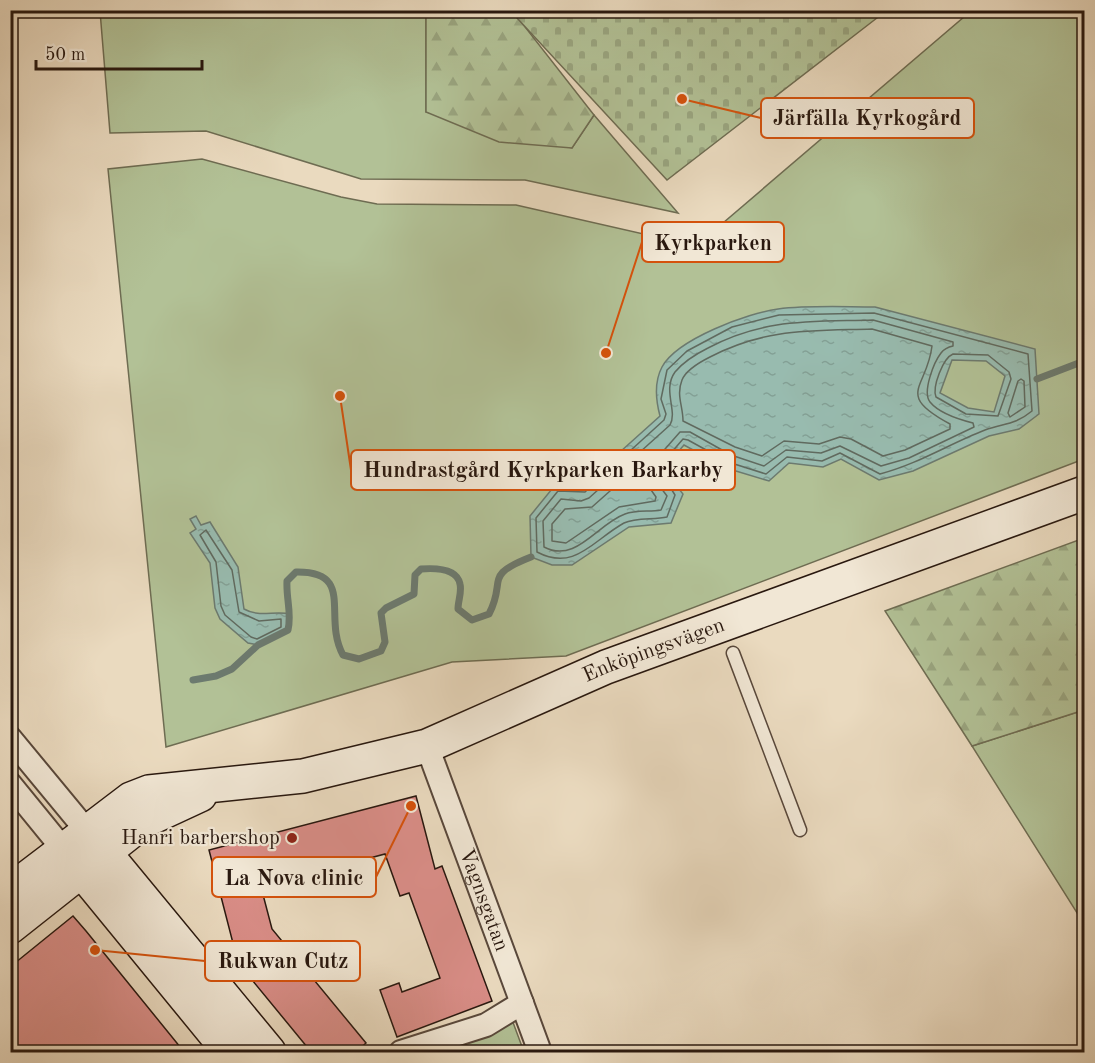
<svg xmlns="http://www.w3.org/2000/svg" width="1095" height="1063" font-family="'Old Standard TT',serif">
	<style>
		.green { fill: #b2c196; stroke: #6e6c52; stroke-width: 1.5 }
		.forest { fill: url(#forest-firs); stroke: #6e6c52; stroke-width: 1.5 }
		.cemetery { fill: url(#cemetery-stones); stroke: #6e6c52; stroke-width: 1.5 }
		.water { fill: url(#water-ripples); stroke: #6c7a6f; stroke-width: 1.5; fill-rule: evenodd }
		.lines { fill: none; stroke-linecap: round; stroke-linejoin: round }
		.shore { stroke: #606a5f; stroke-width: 1.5 }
		.stream { stroke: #6c7a6f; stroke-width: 7 }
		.building { fill: #d98d87; stroke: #29180f; stroke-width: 1.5 }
		.lane-casing { stroke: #59483b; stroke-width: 15 }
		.street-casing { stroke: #59483b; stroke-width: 26 }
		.secondary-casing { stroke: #29180f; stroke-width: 36 }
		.lane { stroke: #f1e7d5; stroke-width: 12 }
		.street { stroke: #f1e7d5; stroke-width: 22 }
		.secondary { stroke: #f1e7d5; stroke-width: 33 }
		.poi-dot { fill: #8f2418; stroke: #f1e7d5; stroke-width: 2 }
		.labels { text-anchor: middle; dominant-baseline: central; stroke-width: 4.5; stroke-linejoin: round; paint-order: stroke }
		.street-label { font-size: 21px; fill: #29180f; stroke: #f1e7d5 }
		.poi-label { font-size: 21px; fill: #29180f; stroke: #f1e7d5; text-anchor: end }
		.leader { fill: none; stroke: #d5520c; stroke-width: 2 }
		.callout-dot { fill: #d5520c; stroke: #f1e7d5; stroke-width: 2 }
		.callout { fill: #f1e7d5; stroke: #d5520c; stroke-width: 2 }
		.callout-label { font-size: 22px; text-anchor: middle; font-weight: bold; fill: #29180f }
	</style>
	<defs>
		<pattern id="forest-firs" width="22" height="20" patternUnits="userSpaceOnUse" patternTransform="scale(1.5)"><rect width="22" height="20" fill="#b2c196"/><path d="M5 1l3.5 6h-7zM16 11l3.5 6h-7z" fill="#99a580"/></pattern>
		<pattern id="cemetery-stones" width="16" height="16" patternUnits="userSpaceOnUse" patternTransform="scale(1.5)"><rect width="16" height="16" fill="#b2c196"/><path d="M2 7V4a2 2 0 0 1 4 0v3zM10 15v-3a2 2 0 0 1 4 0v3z" fill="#99a580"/></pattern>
		<pattern id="water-ripples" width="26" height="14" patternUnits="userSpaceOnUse" patternTransform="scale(1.5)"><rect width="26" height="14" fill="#98bbaf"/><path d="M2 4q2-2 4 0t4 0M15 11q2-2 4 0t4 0" fill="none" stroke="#83a095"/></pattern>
	</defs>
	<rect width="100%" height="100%" fill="#eadabf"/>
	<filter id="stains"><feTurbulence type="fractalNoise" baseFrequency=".00333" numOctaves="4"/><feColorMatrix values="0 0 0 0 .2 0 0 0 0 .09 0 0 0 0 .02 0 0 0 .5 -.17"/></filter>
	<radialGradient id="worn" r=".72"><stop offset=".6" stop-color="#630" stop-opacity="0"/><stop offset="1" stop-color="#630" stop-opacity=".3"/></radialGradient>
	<g class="green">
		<polygon points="100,11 426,11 426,112 572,148 594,115 678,213 525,180 361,179 206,131 110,133"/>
		<polygon points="971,11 1084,11 1084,459 566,656 452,662 166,747 108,169 202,159 341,197 377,204 516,205 696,246"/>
		<polygon points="1084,710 1084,924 972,746"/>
		<polygon points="511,1017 524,1052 429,1052"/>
	</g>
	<g class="forest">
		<polygon points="522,10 518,18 594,115 572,148 499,142 426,112 426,11"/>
		<polygon points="1084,538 1084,710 972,746 885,611"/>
	</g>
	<polygon class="cemetery" points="522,10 886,10 886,11 667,180 517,18"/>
	<g class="water">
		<path d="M875,307L1035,349L1039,414L1019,429L989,436L913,471L879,480L841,459L823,467L789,463L769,481L726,468L684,445L663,469L683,494L671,523L629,527L572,565H552L531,557L530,516L556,484L581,487L660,416C656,401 654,382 662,367C677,339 748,313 778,309C810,305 843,307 875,307ZM952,360L986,361L1005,376L994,412L968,408L940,393Z"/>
		<path d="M196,516L201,525L210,522L238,567L244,609C260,618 274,610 291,614L288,630L258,645L248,643L220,619L215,608L210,563L190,533L196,529L190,519Z"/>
	</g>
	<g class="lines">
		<g class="shore">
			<path d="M874,313L1028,354L1032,411C1015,425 1005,423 985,430C949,444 918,464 880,474L840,453L822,461L787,457L766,474L728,462L688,440L683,439L658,468L675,495L667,517C654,520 636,517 624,523C593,540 575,572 537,552L536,518L558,491L585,492L664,420L666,414L661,399L667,370L687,351L732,327L779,315Z"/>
			<path d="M873,320L953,342V346C948,347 944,349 941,353C934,362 922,392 930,402C939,413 961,420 973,423L974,427L909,458L881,466L840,446L821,453L786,450L764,466L731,455L690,432H680L651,465L652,476L667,496L661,510C650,512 636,510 625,514C597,524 576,564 544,547L543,521L561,499L581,501L589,498L670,425C678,411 662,390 675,372C684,361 696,354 708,348C764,318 811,322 873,320Z"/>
			<path d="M872,329L932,346C927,389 894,394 950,424V429L905,450L883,456L851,439L840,437L819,444L784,441L762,456L735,447L683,421C683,406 676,395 682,380C686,370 700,362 710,357C766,328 810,331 872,329Z"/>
			<path d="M953,354L988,355L1009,372L1011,379L998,416L966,414L936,397C932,387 943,358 953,354Z"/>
			<polygon points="1021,379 1024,381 1025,407 1010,417 1008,413 1018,381"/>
			<polygon points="637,467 641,468 644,480 656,497 655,501 619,507 566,543 552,541 552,524 565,509 592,507"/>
			<polygon points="206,530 232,570 239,612 259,621 281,619 281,627 257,639 251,637 225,615 221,606 216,562 200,535"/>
		</g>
		<g class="stream">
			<polyline points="1037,379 1084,361"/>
			<path d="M193,680L216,676L232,669L258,645L288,630C292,613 286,599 287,581L296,572C356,571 322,617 343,655L359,659L381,651L385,642L381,613L386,608L414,594L415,575L421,569C434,568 457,568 460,584C462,592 458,601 458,609L472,620L489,614C507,580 482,576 531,557"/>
		</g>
	</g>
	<g class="building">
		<polygon points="416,796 435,869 442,866 492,1001 397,1037 380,990 399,983 402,992 440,978 409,893 400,896 385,854 261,887 272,929 366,1043 355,1053 312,1053 248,975 252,972 235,951 209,850"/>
		<polygon points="73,916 86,931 185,1053 10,1053 10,967"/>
	</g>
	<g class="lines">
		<defs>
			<polyline id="lane" points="733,653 800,830"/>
			<g id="street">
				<polyline points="10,738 96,842"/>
				<path id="s1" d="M427,746L540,1052"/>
				<polyline points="10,784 72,860"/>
				<polyline points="401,1052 486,1025 522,1003"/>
			</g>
			<g id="secondary">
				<polyline points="104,852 269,1052"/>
				<polyline points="81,870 230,1052"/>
				<path id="s2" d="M10,891L131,799L149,792L303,776L427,746L606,667L1084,493"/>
				<polyline points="10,927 144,821 200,795"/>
			</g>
		</defs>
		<use href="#lane" class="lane-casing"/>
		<use href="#street" class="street-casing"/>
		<use href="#secondary" class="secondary-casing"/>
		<use href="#lane" class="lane"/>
		<use href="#street" class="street"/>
		<use href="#secondary" class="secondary"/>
	</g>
	<circle class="poi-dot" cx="292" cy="838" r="6"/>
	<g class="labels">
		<g class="street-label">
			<text stroke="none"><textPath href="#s2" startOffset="700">Enköpingsvägen</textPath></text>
			<text stroke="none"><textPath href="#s1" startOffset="164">Vagnsgatan</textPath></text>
		</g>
		<g class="poi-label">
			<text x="280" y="838">Hanri barbershop</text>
		</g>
	</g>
	<path class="leader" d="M682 99L761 118M606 353L642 242M340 396L351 470M411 806L376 877M95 950L205 961"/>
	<g class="callout-dot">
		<circle cx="682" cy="99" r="6"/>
		<circle cx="606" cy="353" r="6"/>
		<circle cx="340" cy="396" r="6"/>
		<circle cx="411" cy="806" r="6"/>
		<circle cx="95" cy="950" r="6"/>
	</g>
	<g class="callout">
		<rect x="761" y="98" width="213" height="40" rx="6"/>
		<rect x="642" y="222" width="142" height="40" rx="6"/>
		<rect x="351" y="450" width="384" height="40" rx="6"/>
		<rect x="212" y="857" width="164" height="40" rx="6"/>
		<rect x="205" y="941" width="155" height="40" rx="6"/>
	</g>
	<g class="callout-label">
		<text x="867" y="125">Järfälla Kyrkogård</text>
		<text x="713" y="250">Kyrkparken</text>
		<text x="543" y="477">Hundrastgård Kyrkparken Barkarby</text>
		<text x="294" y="885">La Nova clinic</text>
		<text x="283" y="968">Rukwan Cutz</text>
	</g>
	<rect width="1095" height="1063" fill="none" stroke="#eadabf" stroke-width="36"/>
	<rect x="12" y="12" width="1071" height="1039" fill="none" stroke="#29180f" stroke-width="3"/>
	<rect x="18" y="18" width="1059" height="1027" fill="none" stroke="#29180f" stroke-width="1.5"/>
	<path d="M36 60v9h166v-9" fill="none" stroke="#29180f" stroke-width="3"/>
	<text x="45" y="60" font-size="18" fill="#29180f" stroke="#f1e7d5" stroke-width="4.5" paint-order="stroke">50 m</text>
	<rect width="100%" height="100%" filter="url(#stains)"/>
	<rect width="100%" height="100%" fill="url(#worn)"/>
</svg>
